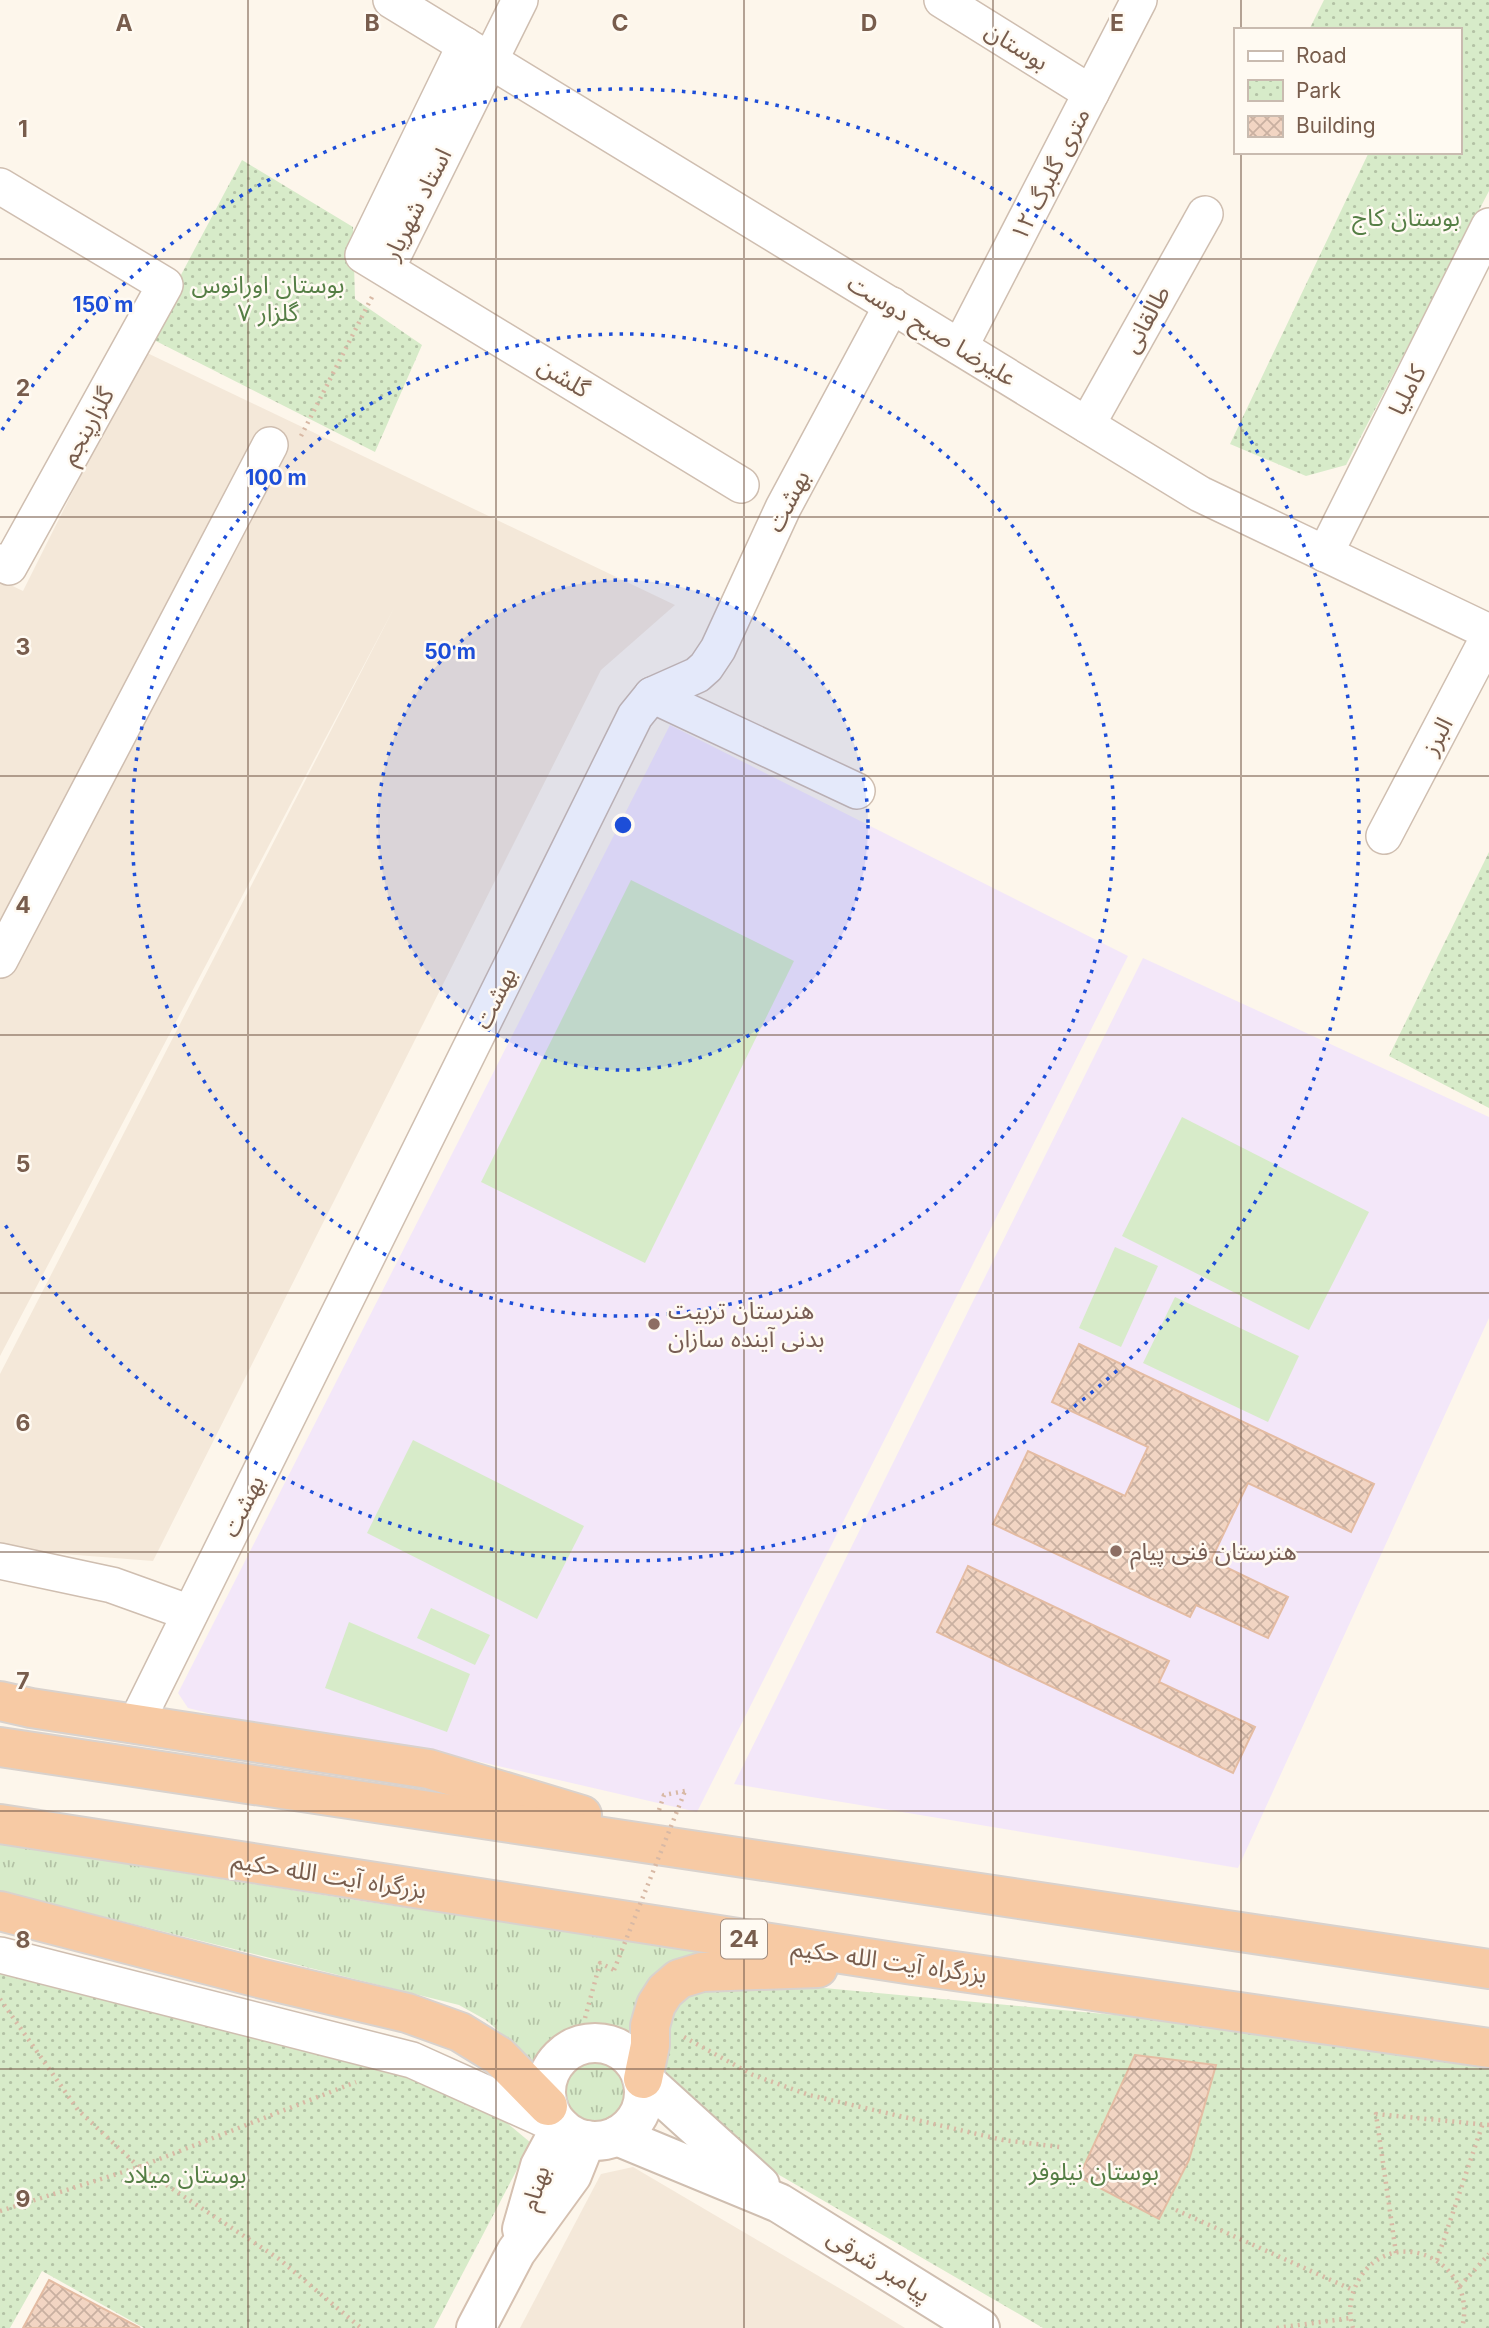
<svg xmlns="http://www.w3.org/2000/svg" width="1489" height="2328" font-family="Inter,'Noto Sans Arabic',sans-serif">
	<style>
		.residential { fill: #f4e8d9 }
		.education { fill: #f3e7f9 }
		.grass { fill: url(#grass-tufts) }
		.park { fill: url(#park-dots) }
		.pitch { fill: #d7ebc9 }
		.building { fill: url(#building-cross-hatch); stroke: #e4bca3; stroke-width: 2 }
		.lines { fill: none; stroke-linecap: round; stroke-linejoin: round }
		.minor-casing { stroke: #cfbeb0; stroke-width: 38 }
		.tertiary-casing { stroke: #cfbeb0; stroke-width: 42 }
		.secondary-casing { stroke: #d5c0b0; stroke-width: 42 }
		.trunk-casing { stroke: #d9d2cd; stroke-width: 42 }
		.path { stroke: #d8b9a5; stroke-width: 4.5; stroke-dasharray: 2 5; stroke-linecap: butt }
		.minor { stroke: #fff; stroke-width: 35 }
		.tertiary { stroke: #fff; stroke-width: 38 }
		.secondary { stroke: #fff; stroke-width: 38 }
		.trunk { stroke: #f7caa4; stroke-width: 38 }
		.path-bridge { stroke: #d8b9a5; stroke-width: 4.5; stroke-dasharray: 2 5; stroke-linecap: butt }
		.grid { fill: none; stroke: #785d4d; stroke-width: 2; stroke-opacity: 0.55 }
		.ring { fill: none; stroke: #1d4ed8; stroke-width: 3.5; stroke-dasharray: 3.5 7 }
		.education-dot { fill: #8d6e63; stroke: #fffaf2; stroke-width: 2.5 }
		.labels { text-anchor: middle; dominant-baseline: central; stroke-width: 5; stroke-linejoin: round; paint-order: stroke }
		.shield { fill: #fffaf2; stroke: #a08c7e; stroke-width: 2 }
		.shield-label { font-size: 23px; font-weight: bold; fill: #785d4d }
		.street-label { font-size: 24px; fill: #785d4d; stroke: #fffaf2 }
		.park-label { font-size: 24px; fill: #557e45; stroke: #fffaf2 }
		.education-label { font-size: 24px; fill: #785e54; stroke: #fffaf2; text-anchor: start }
		.grid-label { font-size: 23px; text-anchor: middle; font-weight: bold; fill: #785d4d; stroke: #fffaf2; stroke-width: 5; stroke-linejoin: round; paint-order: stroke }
		.centre { fill: #1d4ed8; stroke: #fffaf2; stroke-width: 3.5 }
		.ring-label { font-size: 21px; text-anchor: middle; font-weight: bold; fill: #1d4ed8; stroke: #fffaf2; stroke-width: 5; stroke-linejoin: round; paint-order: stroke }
	</style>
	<defs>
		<pattern id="grass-tufts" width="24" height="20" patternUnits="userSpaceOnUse" patternTransform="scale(1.75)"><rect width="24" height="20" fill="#d7ebc9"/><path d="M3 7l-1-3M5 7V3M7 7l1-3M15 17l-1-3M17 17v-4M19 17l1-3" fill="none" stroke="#b3c2a5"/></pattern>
		<pattern id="park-dots" width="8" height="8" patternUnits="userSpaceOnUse" patternTransform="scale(1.75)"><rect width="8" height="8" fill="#d7ebc9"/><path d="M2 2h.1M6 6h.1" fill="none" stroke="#b3c2a5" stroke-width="1.8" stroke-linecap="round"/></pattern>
		<pattern id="building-cross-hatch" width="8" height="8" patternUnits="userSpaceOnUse" patternTransform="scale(1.75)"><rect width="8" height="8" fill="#f2d5c3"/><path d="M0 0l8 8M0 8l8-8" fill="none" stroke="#c9b0a1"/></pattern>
	</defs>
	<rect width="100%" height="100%" fill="#fdf6eb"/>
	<g class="residential">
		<polygon points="143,351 675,605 601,670 153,1561 0,1549 0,1374 395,606 0,1356 0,580 23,591"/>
		<polygon points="633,2167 856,2298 905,2328 520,2328 601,2174"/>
	</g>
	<g class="education">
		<polygon points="670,725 1128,956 697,1812 442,1753 232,1719 188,1708 178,1693"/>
		<polygon points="1143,958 1489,1117 1489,1318 1238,1868 734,1784"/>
	</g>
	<g class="grass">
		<path d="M0,1844L355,1900L710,1952L640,2049C634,2045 628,2039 622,2036C601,2027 564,2031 548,2049C541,2056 538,2069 534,2079L510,2041L486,2020L459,2005L0,1891Z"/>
		<path d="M593,2051C621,2054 644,2076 634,2107C631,2115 626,2124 618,2128C608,2132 591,2131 580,2132L553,2092C556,2068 569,2055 593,2051Z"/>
	</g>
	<g class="park">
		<polygon points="1324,0 1489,0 1489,191 1346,465 1306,476 1230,444 1369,152 1459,152 1459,30 1309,30"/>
		<polygon points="242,160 353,227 355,299 422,345 375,452 148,337"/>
		<polygon points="1489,852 1489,1108 1389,1056"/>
		<polygon points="0,1972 406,2071 488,2107 531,2143 434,2328 144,2328 42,2271 10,2328 0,2328"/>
		<polygon points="716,1975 813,1987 1180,2021 1489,2069 1489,2328 1043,2328 757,2162 671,2085 663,2070 659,2055 675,2000"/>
	</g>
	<g class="pitch">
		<polygon points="631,880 794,961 645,1263 481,1182"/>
		<polygon points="1182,1117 1369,1212 1309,1330 1122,1236"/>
		<polygon points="1115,1247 1158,1266 1121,1347 1079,1328"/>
		<polygon points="1175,1297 1299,1356 1268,1422 1143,1363"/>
		<polygon points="413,1440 584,1526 537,1619 367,1533"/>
		<polygon points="431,1608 490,1635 475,1665 417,1638"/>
		<polygon points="349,1622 470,1674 447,1732 325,1688"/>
	</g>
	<g class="building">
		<polygon points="1079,1344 1374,1484 1351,1532 1248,1483 1211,1560 1288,1597 1268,1638 1196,1605 1190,1617 993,1524 1028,1451 1125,1496 1148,1447 1052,1402"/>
		<polygon points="968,1566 1169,1661 1159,1682 1255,1727 1233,1773 937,1632"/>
		<polygon points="1135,2055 1216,2065 1189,2160 1159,2219 1079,2177"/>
		<polygon points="49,2280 140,2328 23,2328"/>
	</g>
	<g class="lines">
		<defs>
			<g id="minor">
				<polyline points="391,0 1200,494 1489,632"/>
				<polyline points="942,0 1091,93"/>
				<polyline points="465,45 363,255 741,485"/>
				<polyline points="0,186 165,285 9,567 0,562"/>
				<polyline points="387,268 520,0"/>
				<polyline points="960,347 1139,0"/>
				<polyline points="1087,425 1205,214"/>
				<polyline points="1325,554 1489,226"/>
				<polyline points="652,695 857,791"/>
				<polyline points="1384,836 1489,636"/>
				<polyline points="0,960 270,445"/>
				<polyline points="0,1561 112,1585 190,1613"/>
				<polyline points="136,1723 635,716 652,695 697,675 706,667 718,649 783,508 892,305"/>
				<polyline points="0,1955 412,2060 561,2127"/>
			</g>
			<g id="tertiary">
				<polyline points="643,2079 760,2185"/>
				<polyline points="617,2136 779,2203 980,2328"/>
			</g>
			<g id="secondary">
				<circle cx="595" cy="2092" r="49"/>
				<polyline points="522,2229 540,2166 561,2127"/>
				<polyline points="476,2328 516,2252 572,2175 586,2140"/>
			</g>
			<g id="trunk">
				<polyline points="0,1701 31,1708 429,1769 582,1815"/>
				<polyline points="0,1747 1489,1969"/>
				<polyline points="0,1824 913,1965 1489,2048"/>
				<polyline points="0,1911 259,1978 407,2013 460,2032 499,2056 548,2106"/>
				<polyline points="643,2079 650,2045 650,2026 656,2005 665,1991 679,1979 702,1972 818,1968"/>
			</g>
		</defs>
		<use href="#minor" class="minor-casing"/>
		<use href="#tertiary" class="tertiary-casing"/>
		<use href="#secondary" class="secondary-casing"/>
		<use href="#trunk" class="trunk-casing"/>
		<g class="path">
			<polyline points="301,436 372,297"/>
			<polyline points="659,1810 664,1795 685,1791"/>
			<polyline points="0,1999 78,2110 139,2167 279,2259 361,2328"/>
			<polyline points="585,2018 600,1963 614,1970"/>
			<polyline points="684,2037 753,2075 809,2095 1003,2140 1060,2147"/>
			<polyline points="1176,2210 1353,2290"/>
			<polyline points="0,2211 139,2167 356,2082"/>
			<polyline points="1396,2253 1376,2114 1489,2125"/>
			<polyline points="1437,2260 1483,2123"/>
			<polyline points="1460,2286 1489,2254"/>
			<polyline points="1277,2328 1350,2318"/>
			<path d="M1353,2328C1348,2312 1350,2296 1358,2281C1392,2221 1479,2261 1462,2328"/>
		</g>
		<use href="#minor" class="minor"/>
		<use href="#tertiary" class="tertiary"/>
		<use href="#secondary" class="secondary"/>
		<use href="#trunk" class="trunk"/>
		<polyline class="path-bridge" points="614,1970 685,1791"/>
	</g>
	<path class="grid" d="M248,0V2328M496,0V2328M744,0V2328M993,0V2328M1241,0V30M1241,152V2328M0,259H1489M0,517H1489M0,776H1489M0,1035H1489M0,1293H1489M0,1552H1489M0,1811H1489M0,2069H1489"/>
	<circle cx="623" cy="825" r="245" fill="#1d4ed8" fill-opacity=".12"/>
	<g class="ring">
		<circle cx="623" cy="825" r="245"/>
		<circle cx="623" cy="825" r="491"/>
		<path d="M2 430A736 736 0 1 1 2 1220"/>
	</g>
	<g class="education-dot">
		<circle cx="654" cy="1324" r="7"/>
		<circle cx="1116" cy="1551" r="7"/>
	</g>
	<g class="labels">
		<rect class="shield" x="721" y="1919.5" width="46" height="39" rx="5"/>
		<g class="shield-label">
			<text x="744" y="1939">24</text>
		</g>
		<g class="street-label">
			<text transform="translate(1017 46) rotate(32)">بوستان</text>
			<text transform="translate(1050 174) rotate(-63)">۱۲ متری گلبرگ</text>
			<text transform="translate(417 204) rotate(-63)">استاد شهریار</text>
			<text transform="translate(1146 319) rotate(-61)">طالقانی</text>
			<text transform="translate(932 330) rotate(31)">علیرضا صبح دوست</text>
			<text transform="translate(564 377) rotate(31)">گلشن</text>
			<text transform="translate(1407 390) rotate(-63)">کاملیا</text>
			<text transform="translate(87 426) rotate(-61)">گلزارپنجم</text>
			<text transform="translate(788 501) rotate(-63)">بهشت</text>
			<text transform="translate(1437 736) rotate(-62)">البرز</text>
			<text transform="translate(495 998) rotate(-64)">بهشت</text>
			<text transform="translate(243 1506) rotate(-64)">بهشت</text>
			<text transform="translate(329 1875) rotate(9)">بزرگراه آیت الله حکیم</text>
			<text transform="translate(889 1961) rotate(8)">بزرگراه آیت الله حکیم</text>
			<text transform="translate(535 2188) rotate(-72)">بهنام</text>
			<text transform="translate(879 2265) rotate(32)">پیامبر شرقی</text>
		</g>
		<g class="park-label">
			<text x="1406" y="217">بوستان کاج</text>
			<text x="268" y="284">بوستان اورانوس<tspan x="268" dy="28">گلزار ۷</tspan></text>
			<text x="1094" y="2171">بوستان نیلوفر</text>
			<text x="185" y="2174">بوستان میلاد</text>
		</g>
		<g class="education-label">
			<text x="668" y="1310">هنرستان تربیت<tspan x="668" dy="28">بدنی آینده سازان</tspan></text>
			<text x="1130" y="1551">هنرستان فنی پیام</text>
		</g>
	</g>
	<g class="grid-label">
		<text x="124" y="31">A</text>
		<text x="372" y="31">B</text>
		<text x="620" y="31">C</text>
		<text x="869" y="31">D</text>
		<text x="1117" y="31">E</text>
		<text x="23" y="137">1</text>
		<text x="23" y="396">2</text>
		<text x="23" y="655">3</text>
		<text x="23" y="913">4</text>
		<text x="23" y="1172">5</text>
		<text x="23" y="1431">6</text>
		<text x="23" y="1689">7</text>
		<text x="23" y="1948">8</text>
		<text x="23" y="2207">9</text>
	</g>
	<circle cx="623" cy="825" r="10" class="centre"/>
	<g class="ring-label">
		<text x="103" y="312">150 m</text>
		<text x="276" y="485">100 m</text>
		<text x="450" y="659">50 m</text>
	</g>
	<rect x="1234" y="28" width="228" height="126" fill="#fffaf2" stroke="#c9bbb0" stroke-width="2"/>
	<rect x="1248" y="51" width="35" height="10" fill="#ffffff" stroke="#c9bbb0" stroke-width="2"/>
	<text x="1296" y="63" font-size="21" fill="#785d4d">Road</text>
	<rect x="1248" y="80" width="35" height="21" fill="url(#park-dots)" stroke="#c9bbb0" stroke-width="2"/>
	<text x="1296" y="98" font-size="21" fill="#785d4d">Park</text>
	<rect x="1248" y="116" width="35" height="21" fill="url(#building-cross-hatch)" stroke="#c9bbb0" stroke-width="2"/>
	<text x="1296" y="133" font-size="21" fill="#785d4d">Building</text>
</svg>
